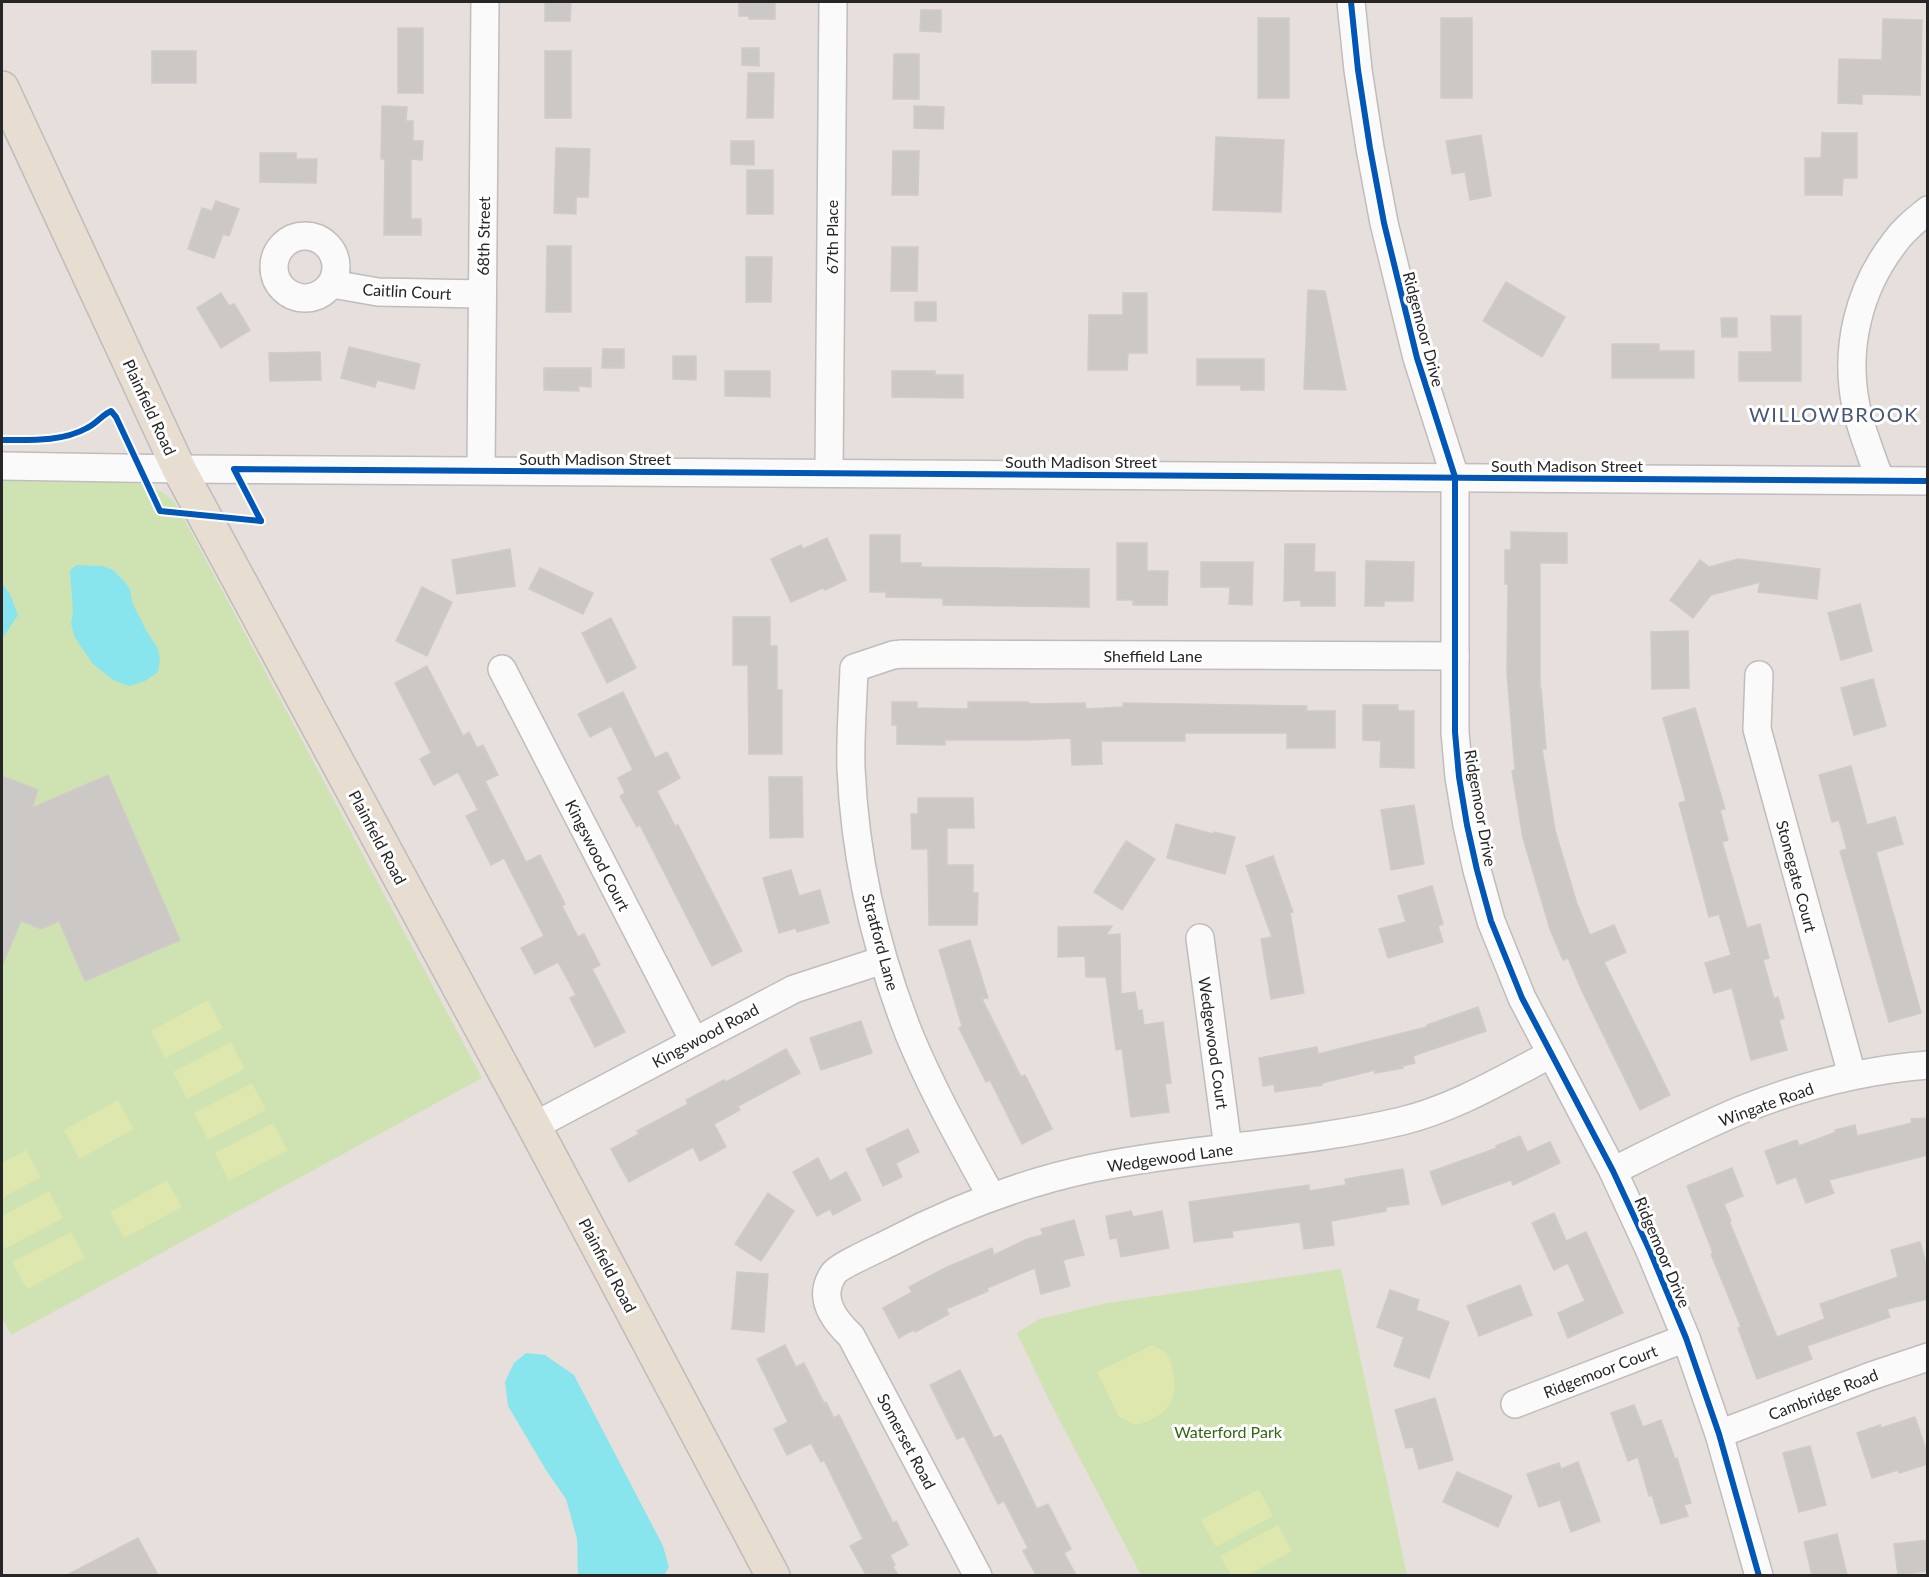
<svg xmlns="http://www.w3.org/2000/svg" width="1929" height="1577" font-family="Lato,sans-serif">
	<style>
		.green { fill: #cee3b1 }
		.pitch { fill: #dde7ae }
		.water { fill: #89e5ed }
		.building { fill: #ccc8c5; stroke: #d0cbc7; stroke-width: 1.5 }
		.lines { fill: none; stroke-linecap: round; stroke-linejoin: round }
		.minor-casing { stroke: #bfbdbd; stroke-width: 30 }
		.major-casing { stroke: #bebcbb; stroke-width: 36 }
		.minor { stroke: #fbfafa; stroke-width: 27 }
		.major { stroke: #e7ddd0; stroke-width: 33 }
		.cycleway-casing { stroke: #fff; stroke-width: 10 }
		.cycleway { stroke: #0057b8; stroke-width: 6 }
		.labels { text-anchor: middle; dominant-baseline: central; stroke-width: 6; stroke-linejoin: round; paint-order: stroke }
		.street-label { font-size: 16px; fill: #262626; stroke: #fff }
		.park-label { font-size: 16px; fill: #336614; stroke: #fff }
		.quarter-label { font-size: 20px; letter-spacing: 1.5px; fill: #455779; stroke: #fff }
	</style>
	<rect width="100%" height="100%" fill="#e6dfdb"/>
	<g class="green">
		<path d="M2,481L127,482C146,485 162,488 176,504L482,1078L11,1335L2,1318Z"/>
		<polygon points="1341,1269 1407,1575 1141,1575 1049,1400 1017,1333 1039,1319 1108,1303"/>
	</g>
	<g class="pitch">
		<polygon points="208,1000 223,1028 165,1058 151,1031"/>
		<polygon points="231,1042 245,1069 187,1099 173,1072"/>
		<polygon points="252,1083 266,1110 208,1140 194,1113"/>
		<polygon points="118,1100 134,1129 79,1159 64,1130"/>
		<polygon points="273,1123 288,1150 229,1181 215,1153"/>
		<polygon points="26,1150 41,1177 2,1198 2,1163"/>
		<polygon points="167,1180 182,1207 124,1238 110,1212"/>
		<polygon points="49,1191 63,1218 5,1249 2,1242 2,1216"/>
		<polygon points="71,1232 85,1258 27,1289 12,1262"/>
		<path d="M1152,1345L1167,1353C1182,1389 1177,1414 1136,1425L1119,1417L1097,1372Z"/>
		<polygon points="1259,1489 1273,1516 1216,1547 1201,1520"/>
		<polygon points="1278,1525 1292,1551 1248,1575 1231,1575 1220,1556"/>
	</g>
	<g class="water">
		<polygon points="77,565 102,566 113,570 124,581 130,589 132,602 146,630 158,649 160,660 158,672 145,681 129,686 113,680 92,663 74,636 71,623 73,612 70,570"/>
		<polygon points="2,583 10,594 18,615 2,639"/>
		<polygon points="526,1353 545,1355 574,1375 663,1546 669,1567 664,1575 578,1575 577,1539 566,1499 546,1470 508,1406 505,1382 514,1363"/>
	</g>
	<g class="building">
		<polygon points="545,2 571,2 570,21 545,21"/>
		<polygon points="739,2 775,2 775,19 749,19 749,16 739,16"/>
		<polygon points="921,10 941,10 941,32 920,31"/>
		<rect x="1258" y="18" width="31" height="80"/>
		<rect x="1441" y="18" width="31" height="80"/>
		<polygon points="1883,19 1922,20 1920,95 1862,94 1862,104 1838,103 1839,59 1882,60"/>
		<rect x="398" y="28" width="25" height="65"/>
		<polygon points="742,48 759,48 759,66 742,65"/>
		<rect x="152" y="51" width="44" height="32"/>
		<rect x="545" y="51" width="26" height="67"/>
		<polygon points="894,54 919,54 919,99 893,99"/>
		<polygon points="748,73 774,73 773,118 747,118"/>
		<polygon points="382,106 407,107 406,121 413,121 413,141 423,141 422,160 411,159 411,219 421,219 421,235 384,235 385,159 381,159"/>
		<polygon points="914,106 944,107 943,129 914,128"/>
		<polygon points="1822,133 1857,133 1857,178 1843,178 1842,195 1805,195 1805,158 1821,158"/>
		<polygon points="1481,135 1491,196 1470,200 1465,172 1452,174 1446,141"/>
		<polygon points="1216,137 1284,140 1281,212 1213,210"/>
		<polygon points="731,141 754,141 754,165 731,164"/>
		<polygon points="556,148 590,149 588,197 576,197 576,214 554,213"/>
		<polygon points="893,151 919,151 918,195 892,195"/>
		<polygon points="260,153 296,153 296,159 317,159 316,183 260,182"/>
		<rect x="747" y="170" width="26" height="44"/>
		<polygon points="216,201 239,209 229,236 223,234 214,258 188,249 202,208 212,211"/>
		<polygon points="547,246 571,246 571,312 546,312"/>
		<polygon points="892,247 918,247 917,291 891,291"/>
		<polygon points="746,257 772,257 771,302 746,302"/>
		<polygon points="1506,282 1565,317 1542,357 1483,321"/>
		<polygon points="1308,290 1325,291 1346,390 1304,389"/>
		<polygon points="221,293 229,306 234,304 250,330 221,348 197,308"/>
		<polygon points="1123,293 1147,293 1147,353 1128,353 1127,370 1088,370 1089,315 1123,315"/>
		<rect x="915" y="302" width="21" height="19"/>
		<polygon points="1771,316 1801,316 1801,381 1739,381 1739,352 1772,352"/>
		<polygon points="1721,318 1737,318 1737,337 1722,337"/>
		<polygon points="1612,344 1659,344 1659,351 1694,351 1694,378 1612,378"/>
		<polygon points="349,347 420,364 414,389 377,380 375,387 341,378"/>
		<polygon points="603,349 624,349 624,368 602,368"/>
		<polygon points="320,352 321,380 270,381 269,353"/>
		<polygon points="673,356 696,356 696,380 673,379"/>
		<polygon points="1197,359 1264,359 1264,390 1241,390 1241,385 1197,385"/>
		<polygon points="544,368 591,368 591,387 578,386 579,391 544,390"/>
		<polygon points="725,371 770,371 770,397 725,396"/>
		<polygon points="892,371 935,371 935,375 963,375 963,398 892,397"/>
		<polygon points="1511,532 1567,533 1567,563 1540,563 1540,688 1541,688 1546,749 1542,749 1555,830 1577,904 1590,935 1614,925 1626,952 1604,962 1670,1095 1640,1110 1582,991 1568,958 1563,960 1550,929 1523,838 1512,771 1515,770 1507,673 1508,584 1505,584 1505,550 1511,550"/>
		<polygon points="870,535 900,535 900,563 921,563 921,567 1089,569 1089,607 943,605 943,598 886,597 886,592 870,592"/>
		<polygon points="827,538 846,580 825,590 823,588 791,602 771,559 801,545 803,549"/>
		<polygon points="1117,543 1147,543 1147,571 1168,571 1167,605 1133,605 1133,600 1117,600"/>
		<polygon points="1285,544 1315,544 1314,572 1335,572 1335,606 1301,606 1301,600 1284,601"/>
		<polygon points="510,549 515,586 457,594 452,560"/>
		<polygon points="1738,559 1820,569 1817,599 1758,592 1760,582 1711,595 1693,618 1670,600 1700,560 1709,567"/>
		<polygon points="1366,561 1414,562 1413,601 1384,601 1384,606 1365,606"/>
		<polygon points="1201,562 1253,562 1252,605 1229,604 1230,587 1201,587"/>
		<polygon points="540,568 593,593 583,614 529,589"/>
		<polygon points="422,587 452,602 427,656 396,641"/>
		<polygon points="1860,604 1872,651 1841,660 1828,613"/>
		<polygon points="733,617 770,617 770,646 777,646 777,690 782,690 782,754 749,754 748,665 733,665"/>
		<polygon points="611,618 636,668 607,683 582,633"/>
		<polygon points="1688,631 1689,688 1652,689 1651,632"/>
		<polygon points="427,666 463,736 469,732 477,748 483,745 498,775 485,781 526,862 540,855 565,904 562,906 578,937 584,934 600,965 592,969 625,1032 595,1047 570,998 576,995 558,962 535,974 521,948 544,936 504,858 491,865 466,816 478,810 458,772 434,785 420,759 431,753 395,683"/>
		<polygon points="1873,679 1886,726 1854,735 1841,688"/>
		<polygon points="623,692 655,758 667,752 680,778 657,791 675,826 678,825 742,951 712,966 640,825 637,827 620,796 625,793 618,778 633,770 611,726 590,737 578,714"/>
		<polygon points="892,702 917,702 917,708 968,709 968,702 1029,702 1029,704 1085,703 1086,709 1123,707 1123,703 1307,706 1306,711 1335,711 1335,748 1287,748 1287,733 1185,733 1185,741 1101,741 1102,764 1072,765 1071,738 1029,740 945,740 945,745 897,744 897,725 892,725"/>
		<polygon points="1363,705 1398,705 1398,711 1414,711 1414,768 1380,767 1381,741 1363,740"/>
		<polygon points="1695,708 1725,809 1720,810 1728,840 1722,842 1747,928 1760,924 1769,958 1763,960 1774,999 1778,997 1784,1018 1779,1020 1787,1050 1751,1060 1732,988 1714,993 1705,963 1731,955 1719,914 1709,917 1679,803 1686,801 1663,718"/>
		<polygon points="1851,766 1867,825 1895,817 1903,844 1876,852 1921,1013 1889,1022 1840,851 1847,849 1839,820 1832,822 1819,775"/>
		<polygon points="108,775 180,940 85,981 59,921 41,929 21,921 2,966 2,776 38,790 32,808"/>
		<polygon points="769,777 802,777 803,837 770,838"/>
		<polygon points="918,798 973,798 974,828 947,828 947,865 973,865 973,893 978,893 977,925 929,925 928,849 912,849 911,814 918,814"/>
		<polygon points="1414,805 1424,864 1391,870 1381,810"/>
		<polygon points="1176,824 1213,834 1214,832 1235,837 1225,874 1167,858"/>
		<polygon points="1126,841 1155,859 1122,910 1094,892"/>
		<polygon points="1273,856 1293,912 1290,913 1304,993 1271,999 1261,939 1272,937 1246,866"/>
		<polygon points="791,870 799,896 820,890 829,923 797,932 796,928 779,933 763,878"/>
		<polygon points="1432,886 1443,924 1438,926 1443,942 1388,958 1379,929 1406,922 1398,896"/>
		<polygon points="1112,926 1106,935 1120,934 1121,994 1135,992 1138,1011 1142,1010 1144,1025 1163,1022 1171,1083 1165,1084 1169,1112 1131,1117 1122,1049 1116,1050 1106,977 1086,977 1085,956 1058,957 1058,927"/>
		<polygon points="970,940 988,998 982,999 1021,1077 1025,1075 1052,1129 1022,1144 990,1080 986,1082 959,1028 962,1026 939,950"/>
		<polygon points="1478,1007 1486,1031 1413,1056 1415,1063 1403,1066 1403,1068 1375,1073 1375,1070 1322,1083 1322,1085 1275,1092 1274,1084 1263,1086 1259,1058 1317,1047 1318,1054 1427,1027 1427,1025"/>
		<polygon points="861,1021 872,1053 821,1070 810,1038"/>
		<polygon points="786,1049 800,1073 738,1106 740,1110 714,1124 726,1147 700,1161 693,1147 629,1182 611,1149 639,1134 637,1131 688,1104 686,1100 724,1080 726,1082"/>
		<polygon points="1928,1118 1928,1155 1829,1180 1834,1193 1806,1203 1796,1177 1777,1184 1765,1151 1797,1140 1799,1146 1836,1132 1835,1130 1855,1125 1857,1136 1912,1123 1911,1119"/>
		<polygon points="908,1129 919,1152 896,1163 902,1177 883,1186 866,1149"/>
		<polygon points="1520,1136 1527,1152 1550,1142 1560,1163 1513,1185 1511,1180 1442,1205 1430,1172 1497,1148 1496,1146"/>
		<polygon points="818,1158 830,1181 846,1172 861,1200 833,1215 830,1209 817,1216 793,1172"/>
		<polygon points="1732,1168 1743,1196 1724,1204 1731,1221 1729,1221 1777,1337 1825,1319 1820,1304 1898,1277 1891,1250 1920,1242 1928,1270 1928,1299 1887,1309 1890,1317 1807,1346 1812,1359 1757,1379 1738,1328 1741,1327 1711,1254 1713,1253 1687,1186"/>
		<polygon points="1403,1169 1409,1204 1386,1207 1386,1211 1331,1221 1334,1245 1304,1249 1300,1222 1232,1231 1233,1237 1194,1242 1189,1202 1309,1185 1309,1191 1346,1185 1345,1179"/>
		<polygon points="768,1193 794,1211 761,1261 735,1244"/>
		<polygon points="1131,1211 1133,1217 1162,1211 1169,1248 1121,1257 1117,1238 1110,1239 1106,1216"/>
		<polygon points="1554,1213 1566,1241 1586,1232 1623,1313 1568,1338 1558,1313 1585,1301 1568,1263 1554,1270 1532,1223"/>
		<polygon points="1074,1220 1084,1255 1063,1260 1070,1286 1041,1294 1035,1268 987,1288 988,1291 946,1309 949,1314 915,1332 913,1330 899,1338 883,1308 912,1292 909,1287 945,1268 992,1248 994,1255 1027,1239 1043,1235 1041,1229"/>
		<polygon points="737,1272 768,1274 764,1332 732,1329"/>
		<polygon points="1520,1285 1532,1315 1479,1336 1467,1306"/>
		<polygon points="1390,1290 1419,1300 1416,1310 1449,1322 1429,1378 1394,1366 1404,1337 1377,1327"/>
		<polygon points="785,1345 796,1367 804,1363 824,1403 826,1402 834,1418 839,1415 893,1523 896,1521 908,1545 890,1555 895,1565 893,1567 898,1575 866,1575 850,1546 863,1539 824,1460 821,1462 811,1443 787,1455 774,1429 788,1422 757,1359"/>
		<polygon points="960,1370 994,1438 1001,1435 1037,1509 1048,1504 1071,1549 1064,1553 1076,1575 1036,1575 1023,1551 1028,1548 1004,1501 998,1504 964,1436 957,1439 930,1385"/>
		<polygon points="1435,1398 1453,1460 1419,1469 1413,1447 1406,1448 1395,1410"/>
		<polygon points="1634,1405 1643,1427 1661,1420 1675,1459 1677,1458 1691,1503 1684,1505 1688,1516 1661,1524 1652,1495 1649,1496 1638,1457 1628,1461 1611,1413"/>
		<polygon points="1915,1417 1928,1456 1928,1464 1899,1473 1898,1470 1872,1478 1857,1433 1880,1425 1881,1428"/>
		<polygon points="1810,1446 1826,1505 1799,1512 1783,1453"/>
		<polygon points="1578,1462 1600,1521 1571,1532 1560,1500 1539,1507 1527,1474 1559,1463 1561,1469"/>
		<polygon points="1457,1472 1512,1496 1498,1527 1443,1502"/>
		<polygon points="1837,1534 1847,1575 1812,1575 1804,1542"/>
		<polygon points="138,1538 158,1575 67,1575"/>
		<polygon points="1928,1540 1928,1571 1898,1575 1894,1544"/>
	</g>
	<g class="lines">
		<defs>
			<g id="minor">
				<polyline points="1351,2 1358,70 1370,148 1384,223 1417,358 1455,477 1455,732 1459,777 1467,825 1477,870 1491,921 1522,998 1613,1171 1650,1251 1686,1338 1719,1434 1759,1576"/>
				<circle cx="305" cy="267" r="31"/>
				<polyline points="332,284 378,292 482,294"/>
				<polyline points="2,466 179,469 1928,481"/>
				<polyline points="481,470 485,2"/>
				<polyline points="829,473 833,2"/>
				<path d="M1880,480C1872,456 1861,431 1856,406C1844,348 1859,288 1895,242C1904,229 1916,220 1928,210"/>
				<polyline points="502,669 694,1041"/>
				<polyline points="1759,675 1757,729 1852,1075"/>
				<polyline points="1200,938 1228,1148"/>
				<polyline points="534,1126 794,989 883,960"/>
				<path d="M1613,1171C1655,1150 1698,1128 1741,1110C1801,1086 1864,1070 1928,1065"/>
				<path d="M991,1196C962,1143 932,1090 909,1034C876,950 855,858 851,768C850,735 853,701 854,668L893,655L902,654L1455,656"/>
				<polyline points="1515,1404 1686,1338"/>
				<polyline points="1719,1434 1871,1376 1928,1357"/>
				<path d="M978,1576L851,1336C833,1319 817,1297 834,1273C839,1266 879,1248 889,1243C954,1209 1021,1183 1093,1168C1195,1147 1301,1145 1402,1121C1455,1108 1503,1079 1551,1054"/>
			</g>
			<polyline id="major" points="2,88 179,469 534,1126 773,1576"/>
		</defs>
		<use href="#minor" class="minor-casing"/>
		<use href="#major" class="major-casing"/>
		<use href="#minor" class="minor"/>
		<use href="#major" class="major"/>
		<defs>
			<g id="cycleway">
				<polyline points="1351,2 1358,70 1370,148 1384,223 1417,358 1455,477 1455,732 1459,777 1467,825 1477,870 1491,921 1522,998 1613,1171 1650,1251 1686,1338 1719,1434 1759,1576"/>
				<path d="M2,440C30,440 62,442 87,428C96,424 102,415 111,411L116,417L160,511L261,521"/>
				<polyline points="261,521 234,469 1928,481"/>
			</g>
		</defs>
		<use href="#cycleway" class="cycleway-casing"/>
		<use href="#cycleway" class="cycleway"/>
	</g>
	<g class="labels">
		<g class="street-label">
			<text transform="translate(483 236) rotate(-89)">68th Street</text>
			<text transform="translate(831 237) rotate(-90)">67th Place</text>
			<text transform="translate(407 291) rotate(3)">Caitlin Court</text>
			<text transform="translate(1424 329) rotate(75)">Ridgemoor Drive</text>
			<text transform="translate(150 407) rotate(65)">Plainfield Road</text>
			<text x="595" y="458">South Madison Street</text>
			<text x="1081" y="461">South Madison Street</text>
			<text x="1567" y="465">South Madison Street</text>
			<text x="1153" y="655">Sheffield Lane</text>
			<text transform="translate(1481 808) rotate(80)">Ridgemoor Drive</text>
			<text transform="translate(378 837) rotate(62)">Plainfield Road</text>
			<text transform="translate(598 855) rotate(63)">Kingswood Court</text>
			<text transform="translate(1797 876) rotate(75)">Stonegate Court</text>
			<text transform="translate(881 942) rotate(75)">Stratford Lane</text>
			<text transform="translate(705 1035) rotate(-28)">Kingswood Road</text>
			<text transform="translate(1214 1043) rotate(82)">Wedgewood Court</text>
			<text transform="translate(1766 1104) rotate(-20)">Wingate Road</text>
			<text transform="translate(1170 1157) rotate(-8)">Wedgewood Lane</text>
			<text transform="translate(1663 1252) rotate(67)">Ridgemoor Drive</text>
			<text transform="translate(608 1265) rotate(62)">Plainfield Road</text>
			<text transform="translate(1600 1371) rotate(-21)">Ridgemoor Court</text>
			<text transform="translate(1823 1394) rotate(-21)">Cambridge Road</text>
			<text transform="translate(907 1441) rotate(62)">Somerset Road</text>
		</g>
		<g class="park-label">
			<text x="1228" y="1431">Waterford Park</text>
		</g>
		<g class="quarter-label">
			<text x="1834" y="414">WILLOWBROOK</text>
		</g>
	</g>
	<rect width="1929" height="1577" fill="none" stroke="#262626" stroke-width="6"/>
</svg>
